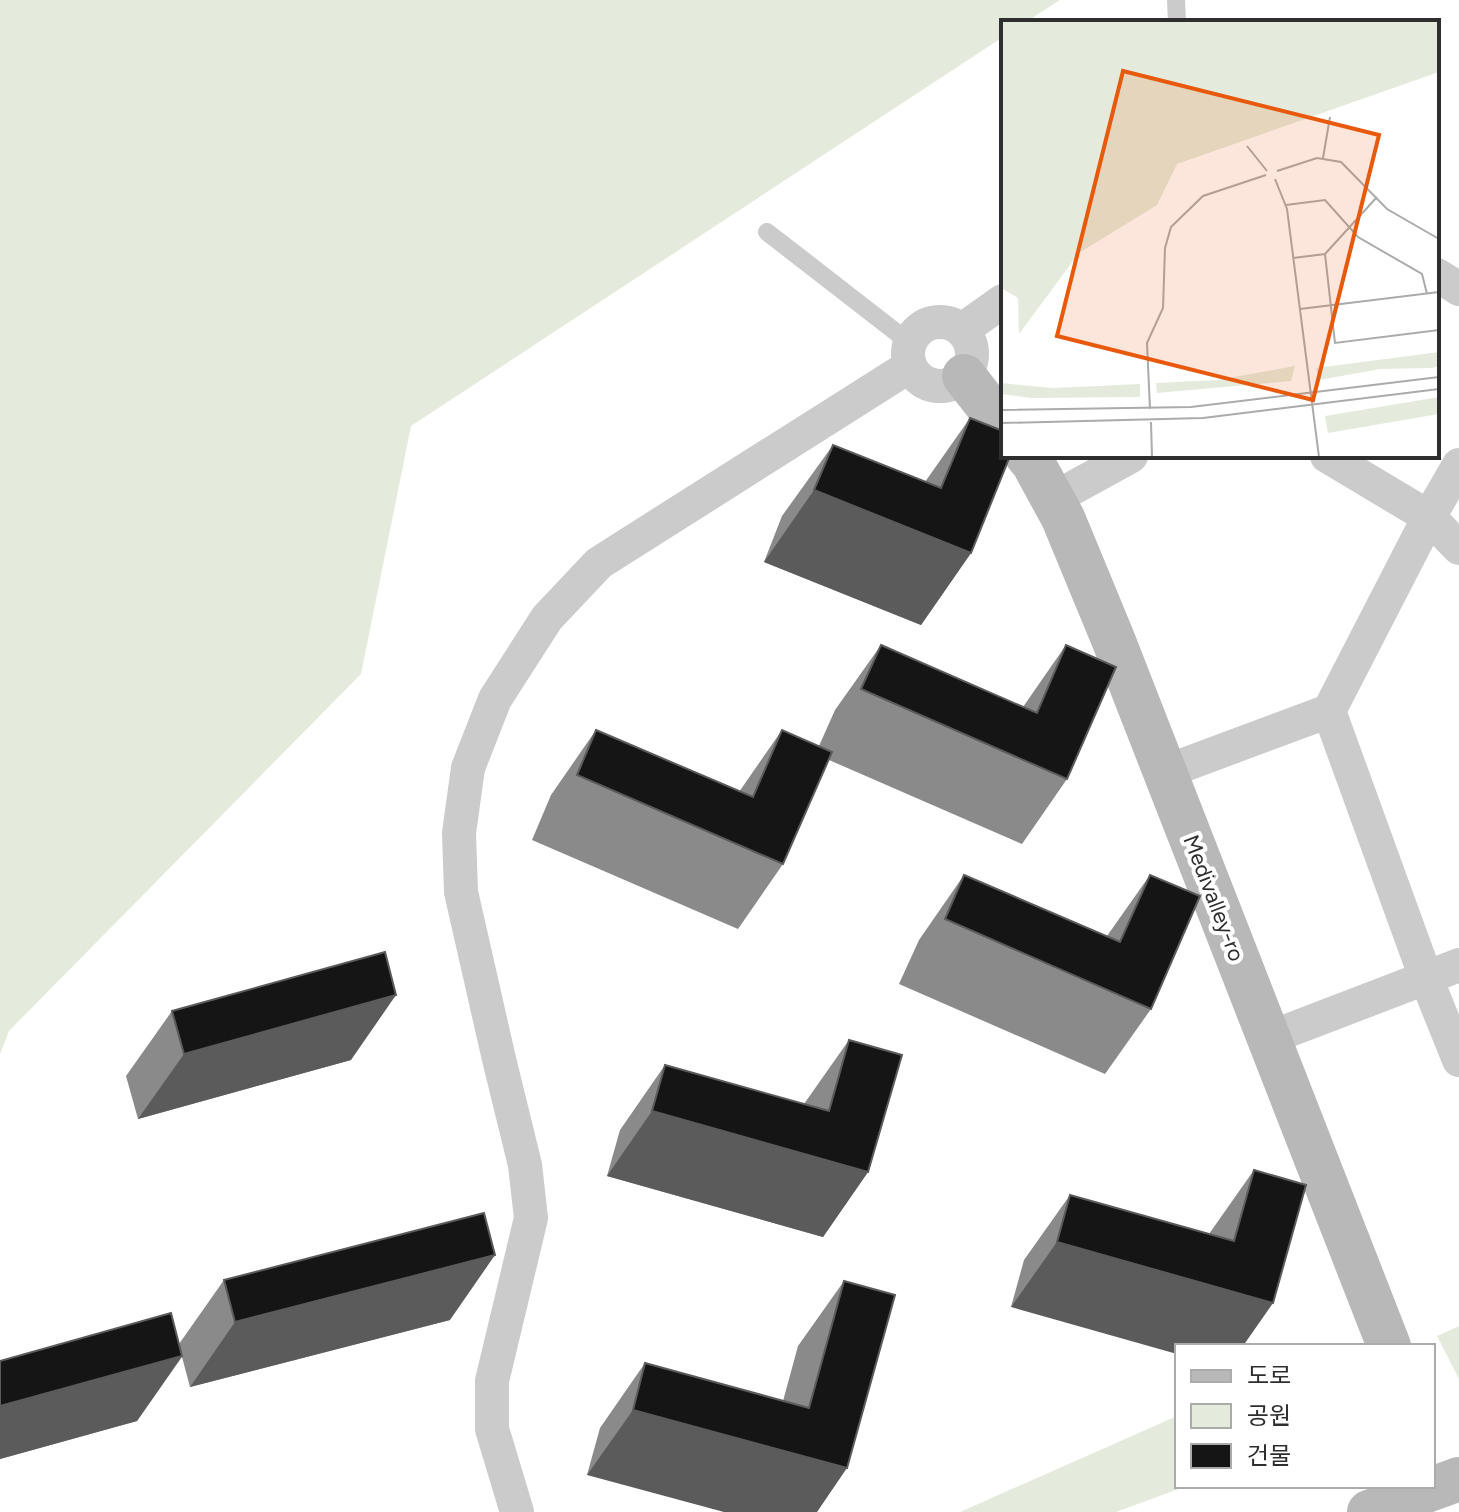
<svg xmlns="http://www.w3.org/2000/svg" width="1459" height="1512" font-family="Figtree,'Noto Sans KR',sans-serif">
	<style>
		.green { fill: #e4ebdc }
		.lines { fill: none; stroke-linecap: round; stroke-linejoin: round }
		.lane { stroke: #cbcbcb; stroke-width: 18 }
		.street { stroke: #cbcbcb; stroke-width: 34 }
		.secondary { stroke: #b8b8b8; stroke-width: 44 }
		.wall { fill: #8a8a8a }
		.shaded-wall { fill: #5b5b5b }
		.building { fill: #151515; stroke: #5b5b5b; stroke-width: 2 }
		.labels { text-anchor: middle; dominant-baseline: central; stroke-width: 8; stroke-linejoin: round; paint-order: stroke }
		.street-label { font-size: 22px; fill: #2e2e2e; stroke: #fff }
		.inset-road { fill: none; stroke: #ababab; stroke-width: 2 }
		.view { fill: #e8590c; fill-opacity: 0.15; stroke: #e8590c; stroke-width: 4 }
		.inset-edge { fill: none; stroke: #2e2e2e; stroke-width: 4 }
	</style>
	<rect width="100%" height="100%" fill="#fff"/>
	<g class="green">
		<polygon points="0,0 1060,0 1026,22 1003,22 1003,37 411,426 361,674 9,1031 0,1054"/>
		<polygon points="1459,1326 1459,1379 1437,1336"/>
		<polygon points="1177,1416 1177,1486 1187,1486 1116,1512 960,1512"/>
	</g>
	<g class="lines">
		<g class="lane">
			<polyline points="1176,0 1177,22"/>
			<polyline points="767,232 910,343"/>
		</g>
		<g class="street">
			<polyline points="1437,275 1459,289"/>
			<circle cx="940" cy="354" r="32"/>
			<polyline points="962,330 1003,301"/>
			<polyline points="1327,456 1429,517 1459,548"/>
			<polyline points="1053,499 1131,456"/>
			<polyline points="1329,711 1426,978 1459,1060"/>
			<polyline points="1165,772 1329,711 1429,517 1459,465"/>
			<polyline points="1269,1038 1459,965"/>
			<polyline points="517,1512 492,1429 492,1381 531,1218 525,1165 499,1059 461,892 459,833 468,768 495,699 547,618 599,563 910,366"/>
		</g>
		<g class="secondary">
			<polyline points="964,376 1003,426"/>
			<polyline points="1027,456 1033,463 1063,518 1113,639 1389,1346"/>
			<polyline points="1369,1512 1459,1479"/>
		</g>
	</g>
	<g class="wall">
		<polygon points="970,418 971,553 921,625 764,562 782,516 833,445 925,482"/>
		<polygon points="881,645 1023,707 1066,645 1067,779 1022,844 829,760 783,864 738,929 532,840 551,795 596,730 739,792 782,730 819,746 835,710"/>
		<polygon points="964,875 1107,936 1150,875 1151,1009 1105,1074 899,984 919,940"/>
		<polygon points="172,1011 351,1060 138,1119 126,1076"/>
		<polygon points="849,1040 868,1172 823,1237 607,1176 620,1130 665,1065 804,1104"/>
		<polygon points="1254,1170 1273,1303 1011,1307 1024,1260 1070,1195 1209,1234"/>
		<polygon points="224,1280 450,1320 190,1387 182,1357 137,1421 0,1459 0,1361 179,1344"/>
		<polygon points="844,1281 847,1468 587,1475 600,1428 645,1363 783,1401 798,1346"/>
	</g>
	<g class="shaded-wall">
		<polygon points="814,490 971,553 921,625 764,562"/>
		<polygon points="396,995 351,1060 138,1119 184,1054"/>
		<polygon points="652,1111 868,1172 823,1237 607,1176"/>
		<polygon points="1057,1242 1273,1303 1243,1346 1177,1346 1177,1354 1011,1307"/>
		<polygon points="495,1255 450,1320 190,1387 235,1322"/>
		<polygon points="182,1356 137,1421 0,1459 0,1406"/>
		<polygon points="633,1410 847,1468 817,1512 724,1512 587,1475"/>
	</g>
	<g class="building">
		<polygon points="970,418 1003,431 1003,456 1010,456 971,553 814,490 833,445 941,488"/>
		<polygon points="881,645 1037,713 1066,645 1116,667 1067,779 861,689"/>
		<polygon points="596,730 753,797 782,730 832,752 783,864 577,775"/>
		<polygon points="964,875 1120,942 1150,875 1200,896 1151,1009 945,919"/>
		<polygon points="385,952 396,995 184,1054 172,1011"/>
		<polygon points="849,1040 902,1055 868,1172 652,1111 665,1065 829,1111"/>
		<polygon points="1254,1170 1306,1185 1273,1303 1057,1242 1070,1195 1234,1241"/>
		<polygon points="484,1213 495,1255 235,1322 224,1280"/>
		<polygon points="844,1281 895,1295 847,1468 633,1410 645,1363 809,1408"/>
		<polygon points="171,1313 182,1356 0,1406 0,1361"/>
	</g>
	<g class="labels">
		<g class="street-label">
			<text transform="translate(1214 898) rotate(69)">Medivalley-ro</text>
		</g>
	</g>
	<g transform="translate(1001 20)">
		<rect width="438" height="438" fill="#fff"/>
		<path d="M0,1H438V52L176,144L156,185L78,233L18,314L17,278L0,268ZM438,332V346L431,348L379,349L318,360L315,348ZM294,346L290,361L156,373L155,363L216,360ZM0,363L52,368L139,364V377L30,378L0,374ZM438,377V394L327,413L324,396Z" fill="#e4ebdc"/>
		<path class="inset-road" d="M246,126L266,151M322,138L329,97M276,151L316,138L340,142L386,189L438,219M274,159L286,189L318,437M285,185L324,180L357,217L421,254L426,274M324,234L334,323L438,310M292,238L324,234L376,177M299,289L438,272M149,389L146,323L162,288L164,228L170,207L202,176L265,155M0,390L190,387L438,357M150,402L151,437M0,403L202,398L438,369"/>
		<path class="view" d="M122,51L378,115L312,380L56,316Z"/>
		<rect width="438" height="438" class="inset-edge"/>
	</g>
	<rect x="1175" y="1344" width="260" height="144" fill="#ffffff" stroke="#ababab" stroke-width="2"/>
	<rect x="1191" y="1370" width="40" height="12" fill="#b8b8b8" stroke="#ababab" stroke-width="2"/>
	<text x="1247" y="1384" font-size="24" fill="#2e2e2e">도로</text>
	<rect x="1191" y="1404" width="40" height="24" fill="#e4ebdc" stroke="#ababab" stroke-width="2"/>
	<text x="1247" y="1424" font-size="24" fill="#2e2e2e">공원</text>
	<rect x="1191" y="1444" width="40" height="24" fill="#151515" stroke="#ababab" stroke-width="2"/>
	<text x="1247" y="1464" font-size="24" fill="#2e2e2e">건물</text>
</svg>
